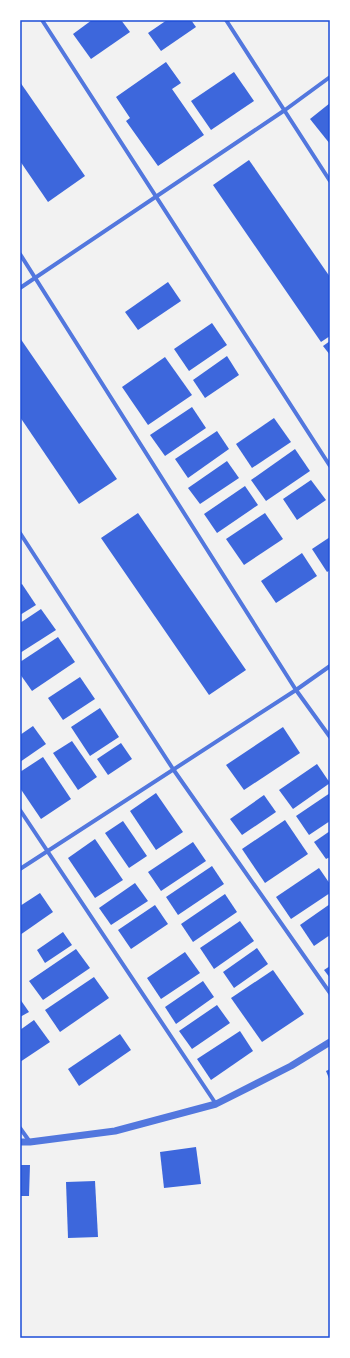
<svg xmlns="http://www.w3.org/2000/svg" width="350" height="1358" font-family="Lato,sans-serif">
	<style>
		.building { fill: #3d67dc }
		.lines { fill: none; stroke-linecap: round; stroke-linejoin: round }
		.minor { stroke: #5277de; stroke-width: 4 }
		.tertiary { stroke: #5277de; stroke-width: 7 }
		.neatline { fill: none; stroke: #1d4ed8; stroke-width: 1.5 }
	</style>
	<rect width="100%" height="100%" fill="#f2f2f2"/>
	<g class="building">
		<polygon points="92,20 121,20 130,32 91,59 73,34"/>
		<polygon points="167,20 191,20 196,27 161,51 148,33"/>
		<polygon points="166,62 181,83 172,89 204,135 158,166 126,121 130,118 116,97"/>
		<polygon points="234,72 254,101 211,130 191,101"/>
		<polygon points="20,82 85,176 48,202 20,161"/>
		<polygon points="330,103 330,144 310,119"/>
		<polygon points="249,160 330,277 330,336 321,342 213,185"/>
		<polygon points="168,282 181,301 138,330 125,312"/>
		<polygon points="212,323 227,345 189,371 174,349"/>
		<polygon points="20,338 117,479 79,504 20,417"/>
		<polygon points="330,341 330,355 323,346"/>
		<polygon points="227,356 239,375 205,398 193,380"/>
		<polygon points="165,357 192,395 148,425 122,387"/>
		<polygon points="192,407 206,428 165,456 150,435"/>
		<polygon points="274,418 291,442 252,468 236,444"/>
		<polygon points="217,431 229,449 188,478 175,459"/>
		<polygon points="295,449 310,471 266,501 251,480"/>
		<polygon points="227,461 239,478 200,504 188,488"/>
		<polygon points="311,480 326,500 297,520 283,499"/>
		<polygon points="245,486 258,505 217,533 204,514"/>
		<polygon points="138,513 246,670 209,695 101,538"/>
		<polygon points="265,513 283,539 244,565 226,539"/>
		<polygon points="330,537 330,570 327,572 312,549"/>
		<polygon points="302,553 317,576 276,603 261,581"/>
		<polygon points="22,584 36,605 20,615 20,585"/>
		<polygon points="41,609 56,630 20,653 20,623"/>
		<polygon points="58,637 75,662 32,691 20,674 20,662"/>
		<polygon points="80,677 95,699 63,720 48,698"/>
		<polygon points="100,708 119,737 90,756 71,727"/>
		<polygon points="33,726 46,744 20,762 20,735"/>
		<polygon points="283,727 300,753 244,790 226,765"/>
		<polygon points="72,741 97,777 78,790 53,753"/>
		<polygon points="121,743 132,759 108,775 97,759"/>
		<polygon points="43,757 71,799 41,819 20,788 20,772"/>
		<polygon points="317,764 330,783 293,809 279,790"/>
		<polygon points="156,793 183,832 156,850 130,811"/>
		<polygon points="330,793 330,821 309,835 296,816"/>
		<polygon points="264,795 276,812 242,835 230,819"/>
		<polygon points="285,820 308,854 265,883 242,849"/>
		<polygon points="123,821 147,856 129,868 105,833"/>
		<polygon points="330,831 330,857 326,859 314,842"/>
		<polygon points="95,839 123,880 95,898 68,858"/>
		<polygon points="193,842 206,861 161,891 148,872"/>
		<polygon points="212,866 224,884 178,915 166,897"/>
		<polygon points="319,868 330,884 330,893 291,919 276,897"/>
		<polygon points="135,883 148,901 111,925 99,908"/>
		<polygon points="40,893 53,912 20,935 20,906"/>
		<polygon points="225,894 237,912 193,942 181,924"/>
		<polygon points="330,904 330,935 314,946 300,925"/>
		<polygon points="155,905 168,924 131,949 118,930"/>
		<polygon points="240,921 254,941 214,969 200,948"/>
		<polygon points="63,932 72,945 45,963 37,950"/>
		<polygon points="257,948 268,964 234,988 223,972"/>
		<polygon points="76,949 90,968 43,1000 29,981"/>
		<polygon points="185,952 200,973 161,999 147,978"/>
		<polygon points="330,966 330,978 324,970"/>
		<polygon points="273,970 304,1014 262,1042 231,998"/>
		<polygon points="94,977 109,998 60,1032 45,1010"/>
		<polygon points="203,981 214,997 176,1024 165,1007"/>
		<polygon points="20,999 29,1012 20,1017"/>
		<polygon points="217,1005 230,1023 192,1049 179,1031"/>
		<polygon points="34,1020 50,1042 20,1062 20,1030"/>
		<polygon points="240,1031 253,1051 211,1080 197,1059"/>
		<polygon points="120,1034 131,1050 79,1086 68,1069"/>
		<polygon points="330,1069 330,1081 326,1071"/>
		<polygon points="196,1147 201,1184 164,1188 160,1152"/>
		<polygon points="20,1165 30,1165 29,1196 20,1196"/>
		<polygon points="95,1181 98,1237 68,1238 66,1182"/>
	</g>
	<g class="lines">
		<g class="minor">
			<polyline points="42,20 330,466"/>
			<polyline points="226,20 330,181"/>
			<polyline points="20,254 296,690 330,737"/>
			<polyline points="20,288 285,110 330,77"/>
			<polyline points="20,533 173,769 330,993"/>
			<polyline points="20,810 216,1104"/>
			<polyline points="20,869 296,690 330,666"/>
			<polyline points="20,1128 30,1142"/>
		</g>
		<polyline class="tertiary" points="20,1142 30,1142 115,1131 216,1104 291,1066 330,1042"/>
	</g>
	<rect width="350" height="1358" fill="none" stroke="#ffffff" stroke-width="42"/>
	<rect x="21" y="21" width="308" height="1316" class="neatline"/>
</svg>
